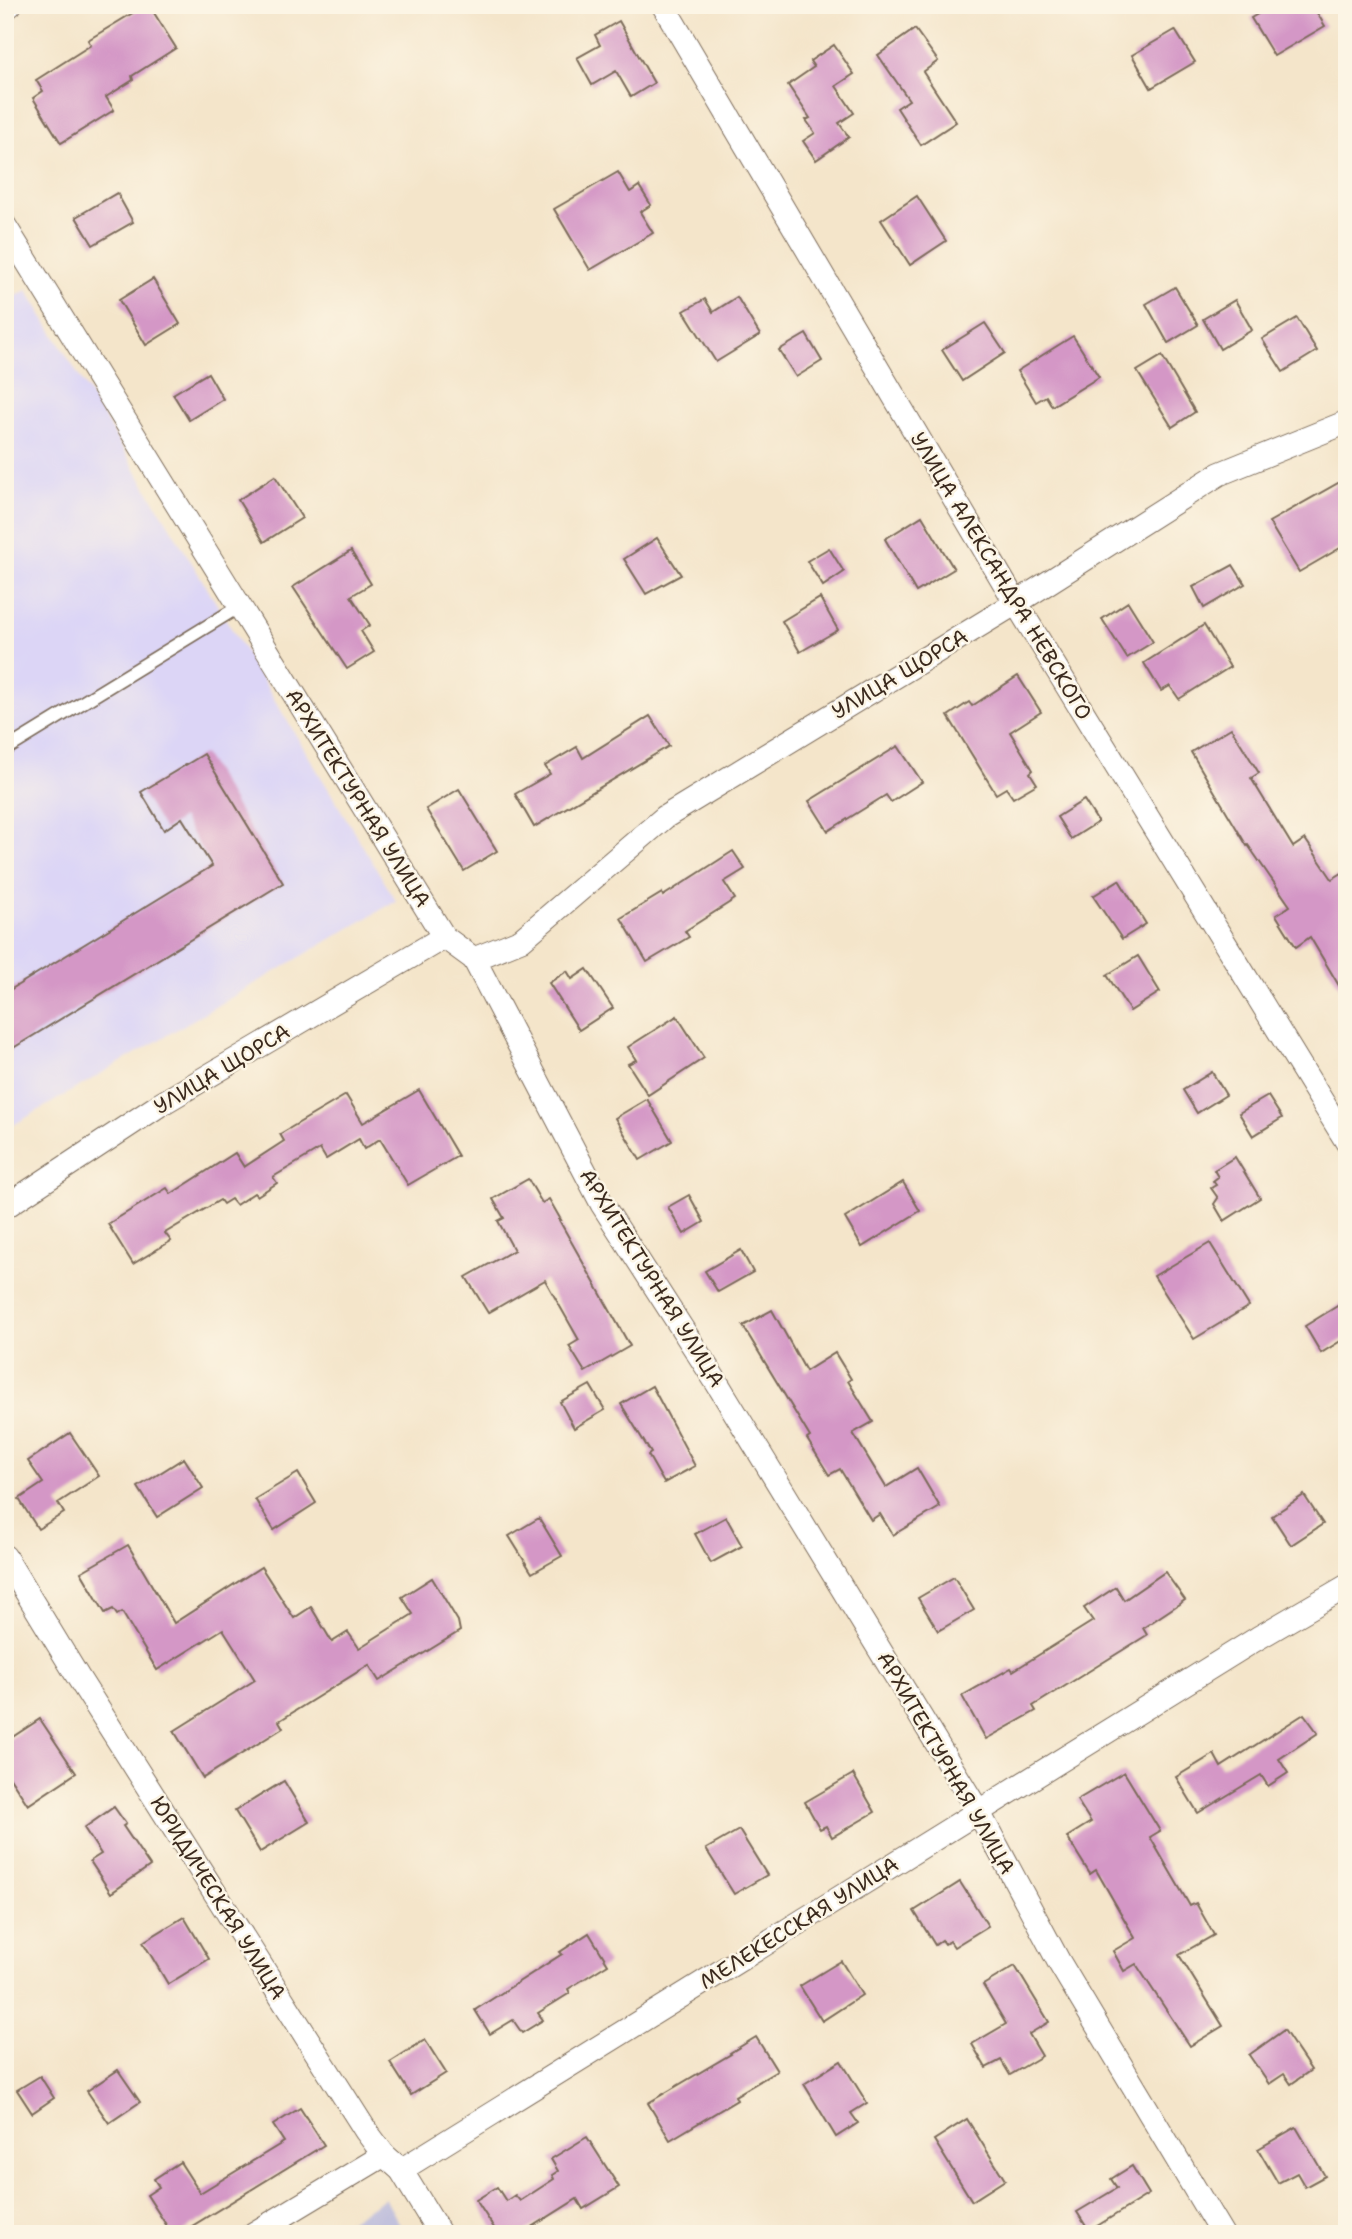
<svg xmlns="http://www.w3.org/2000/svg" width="1352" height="2239" font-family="'Shantell Sans',sans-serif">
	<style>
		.built { fill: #dcd5f6 }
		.industrial { fill: #c2c1dc }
		.building { fill: #d497c6 }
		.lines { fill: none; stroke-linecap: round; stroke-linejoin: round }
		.service-casing { stroke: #7c6b5a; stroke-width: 15 }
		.minor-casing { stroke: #7c6b5a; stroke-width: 25 }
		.service { stroke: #fff; stroke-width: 12 }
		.minor { stroke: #fff; stroke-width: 23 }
		.labels { text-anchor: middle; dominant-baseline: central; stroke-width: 5; stroke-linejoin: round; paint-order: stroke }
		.street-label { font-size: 21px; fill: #3b2a1e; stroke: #fcf5e5 }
	</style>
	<rect width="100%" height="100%" fill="#fcf5e5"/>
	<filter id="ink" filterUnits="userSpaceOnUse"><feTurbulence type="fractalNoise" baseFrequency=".0143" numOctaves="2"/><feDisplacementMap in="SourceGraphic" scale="14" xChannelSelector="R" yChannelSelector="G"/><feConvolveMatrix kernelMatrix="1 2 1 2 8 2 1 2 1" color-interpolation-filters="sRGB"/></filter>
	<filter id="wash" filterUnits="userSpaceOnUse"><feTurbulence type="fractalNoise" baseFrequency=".00686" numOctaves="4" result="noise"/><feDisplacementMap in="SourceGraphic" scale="28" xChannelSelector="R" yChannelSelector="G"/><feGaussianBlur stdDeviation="1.57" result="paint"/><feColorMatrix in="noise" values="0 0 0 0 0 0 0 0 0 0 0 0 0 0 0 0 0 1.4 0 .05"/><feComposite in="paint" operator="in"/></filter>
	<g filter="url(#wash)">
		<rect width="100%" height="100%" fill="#f4e5ca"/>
		<polygon class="built" points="27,290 396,901 5,1130 5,302"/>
		<polygon class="industrial" points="385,2198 405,2234 328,2234"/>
		<g id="blocks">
			<g class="building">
				<polygon points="146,5 149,5 176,48 132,76 133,80 106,97 114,110 61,143 33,98 43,91 36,80 91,45 88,40"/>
				<polygon points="1273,5 1312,5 1325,26 1274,56 1251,18"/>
				<polygon points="619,21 654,83 631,97 616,71 592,85 577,58 600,45 595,35"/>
				<polygon points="915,29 938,61 923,72 956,122 921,145 897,108 909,100 878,55"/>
				<polygon points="1175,30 1195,62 1151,88 1132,55"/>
				<polygon points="834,45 854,74 836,86 854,113 839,123 849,137 816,160 803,141 815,133 806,120 810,118 788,85 814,67 810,61"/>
				<polygon points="618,172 630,192 639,186 651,205 640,212 653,233 590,270 554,209"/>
				<polygon points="117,193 133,222 93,245 76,217"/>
				<polygon points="917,196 946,241 910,265 881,220"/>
				<polygon points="153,279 180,324 146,345 119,300"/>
				<polygon points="1175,287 1198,325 1168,343 1146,304"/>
				<polygon points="737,297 760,335 716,362 684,311 705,299 713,312"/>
				<polygon points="1235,300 1252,330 1220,349 1203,319"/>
				<polygon points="1297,318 1317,351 1283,372 1262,339"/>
				<polygon points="985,323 1005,353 962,381 942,350"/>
				<polygon points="806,334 822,361 796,377 779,350"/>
				<polygon points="1073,336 1099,377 1052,406 1046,396 1036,402 1017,371"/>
				<polygon points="1162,356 1195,412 1172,427 1137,371"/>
				<polygon points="208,373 223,399 189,420 173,394"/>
				<polygon points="275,476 302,518 264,542 238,500"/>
				<polygon points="1347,478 1347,544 1299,572 1269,522"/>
				<polygon points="922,516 954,569 916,592 885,539"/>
				<polygon points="657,538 681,575 646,594 624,559"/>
				<polygon points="829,548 844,572 823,586 807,561"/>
				<polygon points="351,551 371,584 351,596 370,625 361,631 374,652 347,669 293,587"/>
				<polygon points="1233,565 1245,584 1204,608 1193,587"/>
				<polygon points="820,598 838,630 800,652 782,621"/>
				<polygon points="1128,602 1153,642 1127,658 1102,619"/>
				<polygon points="1204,625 1230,667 1179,699 1170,686 1161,691 1144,663"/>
				<polygon points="1018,676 1041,712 1010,732 1033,770 1030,773 1037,784 1013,798 1006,788 996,794 948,716 969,702 972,706"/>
				<polygon points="650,716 669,746 534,827 515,794 550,774 545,766 577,747 583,758"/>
				<polygon points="1231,728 1259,773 1251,778 1293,847 1305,839 1332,879 1347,870 1347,999 1310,937 1296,947 1276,915 1290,906 1248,845 1247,846 1191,752"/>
				<polygon points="898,746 922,782 891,802 886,795 828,831 809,801"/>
				<polygon points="204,754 283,883 5,1053 5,993 212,866 182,818 164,830 141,792"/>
				<polygon points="459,789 497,851 464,871 426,809"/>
				<polygon points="1084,800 1098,822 1071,839 1057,817"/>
				<polygon points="733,851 745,869 724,882 735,899 685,931 689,937 647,962 621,918 662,893 663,896"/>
				<polygon points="1119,880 1146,924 1122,939 1093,896"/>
				<polygon points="1138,956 1160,992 1130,1011 1107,975"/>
				<polygon points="587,969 613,1008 579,1030 549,983 567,971 572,979"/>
				<polygon points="677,1016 704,1058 648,1095 628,1064 636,1060 628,1047"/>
				<polygon points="1212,1072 1226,1095 1197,1113 1183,1090"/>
				<polygon points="419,1090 458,1156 408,1185 380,1139 364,1149 359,1139 326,1159 320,1149 273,1177 277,1183 257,1196 254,1193 236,1205 231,1199 223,1204 220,1200 165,1233 171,1241 133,1264 108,1224 167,1188 171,1194 235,1153 244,1167 284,1141 280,1134 346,1095 363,1123"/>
				<polygon points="1268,1096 1282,1118 1253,1136 1239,1113"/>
				<polygon points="647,1099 672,1141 640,1160 615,1118"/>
				<polygon points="1235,1157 1260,1198 1224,1221 1214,1204 1218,1198 1211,1188 1216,1185 1213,1181 1218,1177 1214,1170"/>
				<polygon points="528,1179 542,1203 549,1199 561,1220 559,1220 630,1346 585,1372 569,1346 579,1340 545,1280 488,1313 466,1277 514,1250 498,1221 504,1218 493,1199"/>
				<polygon points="903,1182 920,1211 862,1247 845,1218"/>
				<polygon points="689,1195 704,1222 684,1234 668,1207"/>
				<polygon points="1210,1243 1249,1306 1194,1339 1154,1276"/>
				<polygon points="741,1250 753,1272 718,1292 705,1271"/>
				<polygon points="1347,1300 1347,1337 1321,1353 1305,1326"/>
				<polygon points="772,1310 806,1371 835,1353 851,1379 848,1381 873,1422 853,1433 886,1487 917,1468 940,1507 893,1535 880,1514 871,1520 840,1469 829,1475 807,1439 810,1437 743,1326"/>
				<polygon points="590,1385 605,1410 574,1428 560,1402"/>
				<polygon points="652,1386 695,1466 664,1483 648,1455 651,1453 621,1404"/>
				<polygon points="70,1433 99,1476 58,1503 64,1513 38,1529 19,1499 43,1483 28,1461"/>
				<polygon points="184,1458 203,1488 157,1517 138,1487"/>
				<polygon points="298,1473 316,1503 274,1530 255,1499"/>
				<polygon points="1304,1495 1323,1524 1291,1545 1272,1516"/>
				<polygon points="726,1517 742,1546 711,1563 695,1534"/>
				<polygon points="539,1518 562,1556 532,1573 509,1536"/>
				<polygon points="128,1545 174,1623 261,1567 294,1618 311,1607 332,1642 348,1632 359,1648 413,1614 402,1597 432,1578 458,1621 460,1631 379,1681 369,1665 279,1721 283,1728 203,1778 174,1731 255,1680 223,1629 157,1670 122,1612 117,1615 113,1609 105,1613 81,1572"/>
				<polygon points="1165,1572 1185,1600 1143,1628 1147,1635 1033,1706 1036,1711 986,1739 962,1696 1011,1668 1013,1671 1093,1621 1084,1608 1116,1587 1124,1600"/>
				<polygon points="954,1577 974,1610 938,1631 918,1598"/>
				<polygon points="1304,1714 1318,1733 1279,1759 1288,1773 1268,1786 1261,1775 1198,1813 1176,1777 1214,1754 1221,1767"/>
				<polygon points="40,1719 76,1773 28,1805 5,1770 5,1742"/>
				<polygon points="1124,1772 1160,1831 1150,1837 1190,1906 1196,1903 1214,1935 1179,1955 1223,2026 1190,2046 1136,1964 1124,1971 1113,1951 1135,1938 1096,1870 1090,1874 1067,1837 1091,1822 1077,1800"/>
				<polygon points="853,1774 875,1812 832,1837 826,1826 820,1829 805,1802"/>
				<polygon points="284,1781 309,1822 260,1852 235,1811"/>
				<polygon points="114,1807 126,1824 123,1826 150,1866 111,1893 90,1861 101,1854 84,1828"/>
				<polygon points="739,1830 767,1875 734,1894 706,1849"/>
				<polygon points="960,1882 988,1926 954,1947 950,1941 945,1944 942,1940 935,1945 914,1911"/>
				<polygon points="184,1917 209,1959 168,1984 143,1942"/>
				<polygon points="589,1933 608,1964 568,1989 570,1993 538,2013 543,2020 522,2033 513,2020 490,2034 475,2010 562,1954 560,1952"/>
				<polygon points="841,1961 862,1995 822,2021 800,1986"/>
				<polygon points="1015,1966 1049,2022 1029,2034 1042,2056 1010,2075 1001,2060 986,2068 972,2044 1006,2024 983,1985"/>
				<polygon points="1284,2030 1311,2070 1291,2084 1284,2074 1269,2084 1249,2055"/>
				<polygon points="756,2037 777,2071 735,2096 737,2100 670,2140 648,2103 731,2054 730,2053"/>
				<polygon points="425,2040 446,2073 411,2095 390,2062"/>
				<polygon points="841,2061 867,2103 851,2113 858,2123 836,2137 804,2084"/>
				<polygon points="118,2070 140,2102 109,2123 87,2091"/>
				<polygon points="40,2076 54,2098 32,2113 17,2090"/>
				<polygon points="300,2108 324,2145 179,2234 172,2234 147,2195 159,2187 154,2179 180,2162 200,2193 284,2142 273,2125"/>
				<polygon points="967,2119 1005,2180 972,2201 934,2140"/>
				<polygon points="1296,2127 1325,2176 1305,2187 1297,2173 1278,2183 1258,2149"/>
				<polygon points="587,2137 619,2187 583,2209 577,2199 521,2234 498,2234 476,2200 497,2187 506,2201 515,2195 520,2201 554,2179 552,2175 558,2171 551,2159"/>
				<polygon points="1132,2166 1149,2194 1089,2231 1077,2212 1117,2188 1111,2179"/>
			</g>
		</g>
	</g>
	<g filter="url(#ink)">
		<use href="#blocks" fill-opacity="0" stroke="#7c6b5a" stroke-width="2"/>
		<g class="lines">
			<defs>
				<polyline id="service" points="5,750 240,606"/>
				<g id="minor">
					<polyline points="663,5 1016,603 1347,1142"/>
					<polyline points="5,9 10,5"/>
					<polyline points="5,226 444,937 474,959 602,1204 717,1383 978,1811 1059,1962 1222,2234"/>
					<polyline points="474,959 521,940 665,817 1016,603 1219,474 1347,422"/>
					<polyline points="5,1207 161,1104 444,937"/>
					<polyline points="5,1557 78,1677 366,2131 384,2155 401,2170 440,2234"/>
					<polyline points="253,2234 384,2155 401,2170 1258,1638 1347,1586"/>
				</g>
			</defs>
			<use href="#service" class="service-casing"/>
			<use href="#minor" class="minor-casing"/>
			<use href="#service" class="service"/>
			<use href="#minor" class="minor"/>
		</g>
	</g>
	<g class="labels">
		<g class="street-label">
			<text transform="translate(1001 576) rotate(59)">УЛИЦА АЛЕКСАНДРА НЕВСКОГО</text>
			<text transform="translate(900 674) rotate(-31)">УЛИЦА ЩОРСА</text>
			<text transform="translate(358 798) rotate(58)">АРХИТЕКТУРНАЯ УЛИЦА</text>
			<text transform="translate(222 1069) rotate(-31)">УЛИЦА ЩОРСА</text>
			<text transform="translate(652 1278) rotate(58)">АРХИТЕКТУРНАЯ УЛИЦА</text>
			<text transform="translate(946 1763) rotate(60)">АРХИТЕКТУРНАЯ УЛИЦА</text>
			<text transform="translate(218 1898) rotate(58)">ЮРИДИЧЕСКАЯ УЛИЦА</text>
			<text transform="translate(799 1923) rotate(-32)">МЕЛЕКЕССКАЯ УЛИЦА</text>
		</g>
	</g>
	<rect width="1352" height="2239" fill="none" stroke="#fcf5e5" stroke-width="28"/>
</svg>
